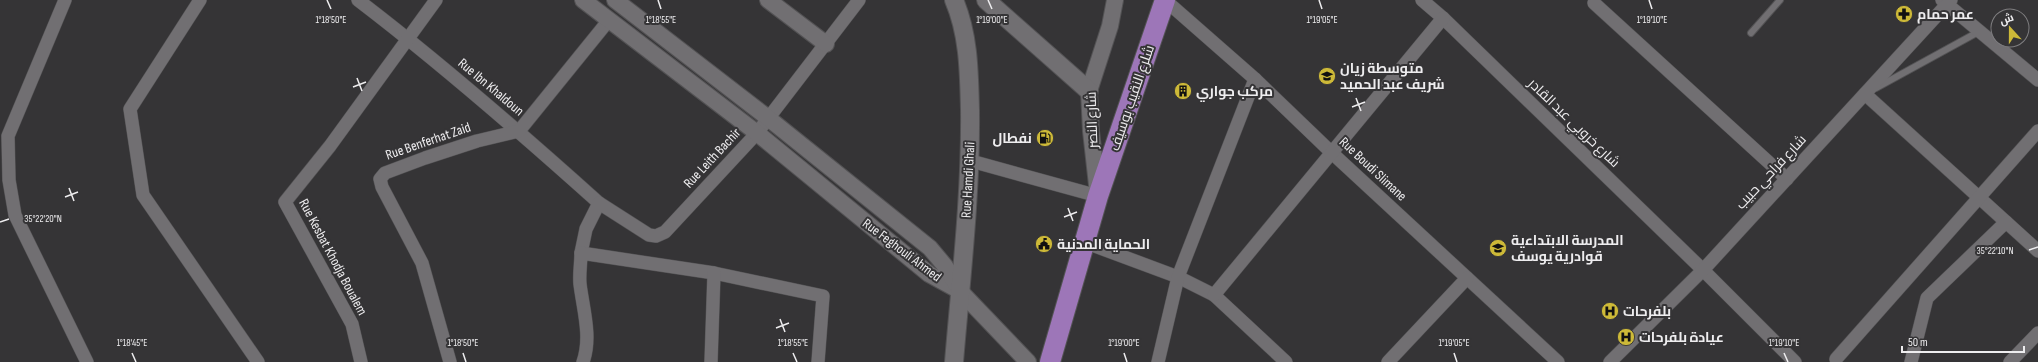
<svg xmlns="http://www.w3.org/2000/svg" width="2038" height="362" font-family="'Sofia Sans Condensed',Cairo,sans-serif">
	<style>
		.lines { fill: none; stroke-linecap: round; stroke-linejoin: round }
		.service-casing { stroke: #535254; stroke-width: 8 }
		.minor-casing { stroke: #535254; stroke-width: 14 }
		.tertiary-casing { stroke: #535254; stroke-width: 18 }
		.secondary-casing { stroke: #535254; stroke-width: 20 }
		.primary-casing { stroke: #535254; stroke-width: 22 }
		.service { stroke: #716f72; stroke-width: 6 }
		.minor { stroke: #716f72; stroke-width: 13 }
		.tertiary { stroke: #716f72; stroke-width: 16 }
		.secondary { stroke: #716f72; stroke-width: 18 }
		.primary { stroke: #9d76b8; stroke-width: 20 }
		.ticks { fill: none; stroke: #eeedef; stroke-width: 1.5 }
		.labels { text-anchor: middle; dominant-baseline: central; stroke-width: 4; stroke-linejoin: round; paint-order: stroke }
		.poi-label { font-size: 14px; font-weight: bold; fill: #eeedef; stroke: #353436; text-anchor: start }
		.street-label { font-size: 14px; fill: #eeedef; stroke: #353436 }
		.ticks-label { font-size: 10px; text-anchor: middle; fill: #eeedef; stroke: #353436; stroke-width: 4; stroke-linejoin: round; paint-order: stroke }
	</style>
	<rect width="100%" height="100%" fill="#353436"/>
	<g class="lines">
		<defs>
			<g id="service">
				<polyline points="1751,33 1780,0"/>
				<polyline points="1876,88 1980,31"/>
			</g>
			<g id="minor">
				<polyline points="65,0 8,136 9,180 15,215 87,362"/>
				<polyline points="200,0 130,109 143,195 258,362"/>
				<path d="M358,0C442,64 521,133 599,203"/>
				<polyline points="1165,0 1255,79 1332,153 1558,362"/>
				<polyline points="1422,0 1443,18 1703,270 1795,362"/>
				<polyline points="1942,0 2038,80"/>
				<polyline points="1594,3 1787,179"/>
				<polyline points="1865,94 2038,251"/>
				<polyline points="971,161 1098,196"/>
				<polyline points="1084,242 1178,277 1214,295 1286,362"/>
				<polyline points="581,253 586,229 599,203 649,235 656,236 665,232 757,133 859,0"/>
				<polyline points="1214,295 1443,18"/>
				<polyline points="1836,359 2038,131"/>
				<polyline points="361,362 352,324 285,202 330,146 436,0"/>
				<polyline points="450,362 422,263 382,187 380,179 385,173 425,158 477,141 519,131 609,20"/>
				<path d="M583,362C592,337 583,309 580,284C579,274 581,263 581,253L714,273L823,296L818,362"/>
				<polyline points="711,362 714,273"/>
				<polyline points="1158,362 1178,277 1255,79"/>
				<polyline points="1388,362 1467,278"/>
				<polyline points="1610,362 1703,270 1951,0"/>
				<polyline points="1911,362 1927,298 2006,222"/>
				<polyline points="2010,362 2038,333"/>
			</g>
			<g id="tertiary">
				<polyline points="583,0 757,133 929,274 960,291"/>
				<polyline points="615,0 768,118 930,248 945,266 960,291 1028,362"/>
				<polyline points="768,0 826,44"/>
				<polyline points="1098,194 1091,131 1089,91 1110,26 1115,0"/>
			</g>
			<g id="secondary">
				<polyline points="986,0 1089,91"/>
				<path d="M954,362C961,278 971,194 970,110C969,73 969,35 954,0"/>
			</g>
			<polyline id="primary" points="1050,362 1098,196 1165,0"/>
		</defs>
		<use href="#service" class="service-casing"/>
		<use href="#minor" class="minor-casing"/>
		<use href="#tertiary" class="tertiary-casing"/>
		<use href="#secondary" class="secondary-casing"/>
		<use href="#primary" class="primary-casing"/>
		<use href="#service" class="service"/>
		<use href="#minor" class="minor"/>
		<use href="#tertiary" class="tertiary"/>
		<use href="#secondary" class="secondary"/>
		<use href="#primary" class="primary"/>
	</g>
	<path class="ticks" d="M327,0L331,9M658,0L661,9M988,0L992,9M1319,0L1322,9M1649,0L1652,9M357,78L362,91M353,87L366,82M1356,98L1361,111M1352,107L1365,102M69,188L74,201M65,197L78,192M1068,208L1073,221M1064,217L1077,212M0,222L9,219M2029,250L2038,247M780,319L785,332M776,328L789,323M132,353L136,362M463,353L466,362M793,353L797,362M1124,353L1127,362M1454,353L1457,362M1784,353L1788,362"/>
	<defs>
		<symbol id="pharmacy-disc" viewBox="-11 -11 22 22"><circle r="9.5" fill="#cdb938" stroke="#353436"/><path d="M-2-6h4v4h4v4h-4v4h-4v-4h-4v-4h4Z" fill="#111"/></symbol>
		<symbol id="school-disc" viewBox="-11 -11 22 22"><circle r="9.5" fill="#cdb938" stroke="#353436"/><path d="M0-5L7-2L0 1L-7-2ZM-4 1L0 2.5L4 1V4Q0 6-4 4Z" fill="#111"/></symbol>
		<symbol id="building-disc" viewBox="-11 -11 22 22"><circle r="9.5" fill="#cdb938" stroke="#353436"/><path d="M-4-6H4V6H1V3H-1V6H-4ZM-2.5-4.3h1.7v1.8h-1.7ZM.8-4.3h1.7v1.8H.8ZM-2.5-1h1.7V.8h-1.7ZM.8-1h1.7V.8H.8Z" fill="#111"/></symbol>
		<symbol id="fuel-disc" viewBox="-11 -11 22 22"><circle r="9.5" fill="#cdb938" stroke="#353436"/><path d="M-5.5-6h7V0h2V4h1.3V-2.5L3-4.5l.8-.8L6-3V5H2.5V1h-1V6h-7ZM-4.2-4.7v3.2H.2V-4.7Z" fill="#111"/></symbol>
		<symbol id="civic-disc" viewBox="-11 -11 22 22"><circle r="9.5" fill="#cdb938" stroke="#353436"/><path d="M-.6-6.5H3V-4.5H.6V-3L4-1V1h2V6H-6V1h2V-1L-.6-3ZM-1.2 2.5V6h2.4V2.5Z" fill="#111"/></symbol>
		<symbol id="hospital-disc" viewBox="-11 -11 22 22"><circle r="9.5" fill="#cdb938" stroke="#353436"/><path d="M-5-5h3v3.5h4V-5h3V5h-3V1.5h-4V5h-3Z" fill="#111"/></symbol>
	</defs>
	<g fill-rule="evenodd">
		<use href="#pharmacy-disc" x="1894" y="4" width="20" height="20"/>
		<use href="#school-disc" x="1317" y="66" width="20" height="20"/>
		<use href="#building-disc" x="1173" y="81" width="20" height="20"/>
		<use href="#fuel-disc" x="1035" y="128" width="20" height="20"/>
		<use href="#civic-disc" x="1034" y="234" width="20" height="20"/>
		<use href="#school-disc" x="1488" y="238" width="20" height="20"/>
		<use href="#hospital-disc" x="1600" y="301" width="20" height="20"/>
		<use href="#hospital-disc" x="1616" y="327" width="20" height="20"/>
	</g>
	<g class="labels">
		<g class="poi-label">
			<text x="1917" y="14">عمر حمام</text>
			<text x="1340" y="68">متوسطة زيان<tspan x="1340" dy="16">شريف عبد الحميد</tspan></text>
			<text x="1196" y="91">مركب جواري</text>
			<text x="1032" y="138" text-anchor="end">نفطال</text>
			<text x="1511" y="240">المدرسة الابتداءية<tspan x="1511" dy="16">قوادرية يوسف</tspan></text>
			<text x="1057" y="244">الحماية المدنية</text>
			<text x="1623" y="311">بلفرحات</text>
			<text x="1639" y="337">عيادة بلفرحات</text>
		</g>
		<g class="street-label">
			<text transform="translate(491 87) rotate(40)">Rue Ibn Khaldoun</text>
			<text transform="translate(1132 98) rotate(-71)">شلرع النقيب بوسيف</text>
			<text transform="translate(1092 120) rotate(-92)">شارع النصر</text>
			<text transform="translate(1574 123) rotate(44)">شارع خروبي عبد القادر</text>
			<text transform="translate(428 141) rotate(-19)">Rue Benferhat Zaid</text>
			<text transform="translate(712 158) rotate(-47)">Rue Leith Bachir</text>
			<text transform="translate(1373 169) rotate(43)">Rue Boudi Slimane</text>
			<text transform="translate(1771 172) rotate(-47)">شارع فراحي حبيب</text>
			<text transform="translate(968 180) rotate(-87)">Rue Hamdi Ghali</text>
			<text transform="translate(902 250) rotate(37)">Rue Feghouli Ahmed</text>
			<text transform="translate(333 257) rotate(62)">Rue Kesbat Khodja Boualem</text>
		</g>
	</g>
	<g class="ticks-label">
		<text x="331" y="23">1°18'50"E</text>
		<text x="661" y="23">1°18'55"E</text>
		<text x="992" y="23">1°19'00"E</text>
		<text x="1322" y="23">1°19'05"E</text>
		<text x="1652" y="23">1°19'10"E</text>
		<text x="43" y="222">35°22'20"N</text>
		<text x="1995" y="254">35°22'10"N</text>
		<text x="132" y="346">1°18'45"E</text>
		<text x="463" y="346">1°18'50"E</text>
		<text x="793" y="346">1°18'55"E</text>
		<text x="1124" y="346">1°19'00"E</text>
		<text x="1454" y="346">1°19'05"E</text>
		<text x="1784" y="346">1°19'10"E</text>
	</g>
	<g transform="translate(2010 28) rotate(339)"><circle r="19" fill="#353436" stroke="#7f7e80"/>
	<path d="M0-3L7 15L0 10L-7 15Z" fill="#cdb938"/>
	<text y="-6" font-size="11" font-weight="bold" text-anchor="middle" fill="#eeedef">ش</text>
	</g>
	<path d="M1902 346v6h122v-6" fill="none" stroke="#eeedef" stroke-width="2"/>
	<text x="1908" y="346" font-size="12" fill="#eeedef" stroke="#353436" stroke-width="3" paint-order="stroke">50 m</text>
</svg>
